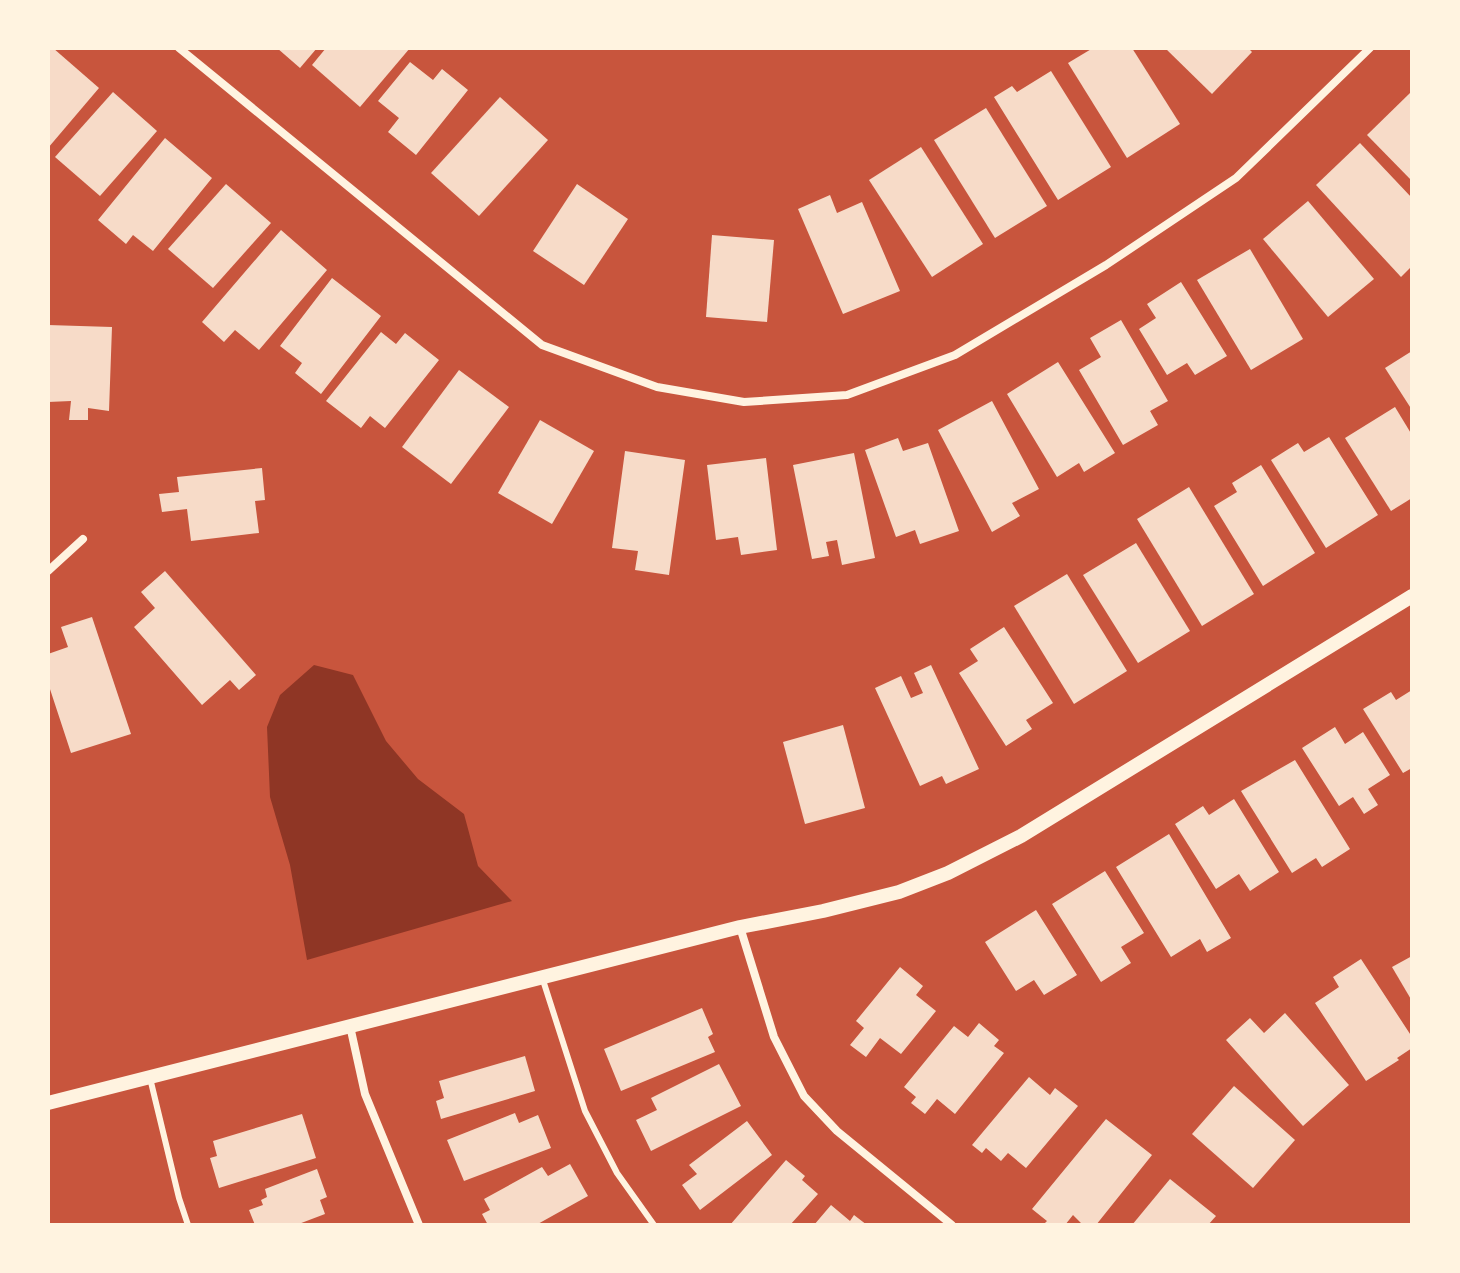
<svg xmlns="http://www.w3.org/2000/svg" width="1460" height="1273" font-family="'PT Sans',sans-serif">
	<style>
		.water { fill: #8f3625 }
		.building { fill: #f7dbc8 }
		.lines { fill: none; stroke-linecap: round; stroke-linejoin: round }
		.service { stroke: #fff3e0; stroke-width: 6 }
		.minor { stroke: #fff3e0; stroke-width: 8 }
		.tertiary { stroke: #fff3e0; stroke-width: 14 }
	</style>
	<rect width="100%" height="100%" fill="#c8553d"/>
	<polygon class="water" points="314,665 353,675 386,741 418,779 464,814 478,866 512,901 307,960 290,865 270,797 267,727 280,695"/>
	<g class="building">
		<polygon points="51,48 53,48 99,88 48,148 48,51"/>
		<polygon points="277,48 317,48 300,68"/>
		<polygon points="326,48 410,48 360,107 312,65"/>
		<polygon points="1093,48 1132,48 1180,124 1127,158 1068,63"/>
		<polygon points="1165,48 1248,48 1252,52 1212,94"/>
		<polygon points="410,62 433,80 442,69 468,90 416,155 388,132 399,118 378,101"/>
		<polygon points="1051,71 1111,167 1058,200 994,97 1012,86 1017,92"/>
		<polygon points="113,92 157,131 100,196 55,157"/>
		<polygon points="1410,93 1412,94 1412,181 1367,135"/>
		<polygon points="500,97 548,140 479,216 431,173"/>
		<polygon points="986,108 1047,206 995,238 934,140"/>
		<polygon points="165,138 212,178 153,251 133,235 126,244 98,220"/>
		<polygon points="1360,143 1412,198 1412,266 1401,277 1316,185"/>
		<polygon points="921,147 983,244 932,277 869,180"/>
		<polygon points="226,184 271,223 213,288 168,249"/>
		<polygon points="577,184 628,219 584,285 533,251"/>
		<polygon points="830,195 837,213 862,202 900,291 843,314 798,209"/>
		<polygon points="1308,201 1374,279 1328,317 1263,239"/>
		<polygon points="281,230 327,270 259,350 235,330 224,342 202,322"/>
		<polygon points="712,235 774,240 767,322 706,317"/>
		<polygon points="1250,249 1303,339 1251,370 1197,280"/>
		<polygon points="332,278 381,316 321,394 295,373 302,363 280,346"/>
		<polygon points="1181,282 1227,356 1195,375 1187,363 1167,375 1139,329 1156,318 1147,304"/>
		<polygon points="1121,320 1168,401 1150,411 1158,425 1123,445 1079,370 1101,357 1090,338"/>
		<polygon points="48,325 112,327 109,411 88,408 88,420 69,420 71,401 48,402"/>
		<polygon points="381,332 396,344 405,333 439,360 385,428 370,416 361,428 326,401"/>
		<polygon points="1412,351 1412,410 1385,368"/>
		<polygon points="1058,362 1115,453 1084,472 1079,463 1057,477 1007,394"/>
		<polygon points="459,370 509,407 451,484 402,447"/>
		<polygon points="992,401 1039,489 1012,503 1020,516 992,532 938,430"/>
		<polygon points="1395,407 1412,435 1412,498 1391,511 1345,438"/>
		<polygon points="540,420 594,451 552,524 498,493"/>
		<polygon points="1329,437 1378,515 1326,548 1271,460 1298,443 1304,452"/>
		<polygon points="898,438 903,451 928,443 959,531 920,544 915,530 896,537 865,450"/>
		<polygon points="625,451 685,460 669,575 635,570 638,551 612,548"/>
		<polygon points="854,453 875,558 842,565 837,540 826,542 829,556 812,559 793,465"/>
		<polygon points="766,458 777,550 741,555 738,537 716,540 707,465"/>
		<polygon points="1261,465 1315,553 1263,586 1214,506 1237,492 1232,483"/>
		<polygon points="262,468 265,500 255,501 259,533 191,541 187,509 162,512 159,494 179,492 177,477"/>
		<polygon points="1189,487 1254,594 1202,626 1137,519"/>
		<polygon points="1136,543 1190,631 1138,663 1083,575"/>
		<polygon points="165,571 256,675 239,690 230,680 202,705 134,627 155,608 141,592"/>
		<polygon points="1067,574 1127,671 1074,704 1014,606"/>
		<polygon points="92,617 131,734 71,753 48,683 48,654 68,647 61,627"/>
		<polygon points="1004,627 1053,703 1026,720 1032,729 1006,746 959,673 978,661 970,649"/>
		<polygon points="931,665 979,769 946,784 942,776 920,786 875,688 901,676 911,698 923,693 914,673"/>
		<polygon points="1412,690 1412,768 1403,773 1363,709 1391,692 1396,700"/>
		<polygon points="843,725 865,808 805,824 783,742"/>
		<polygon points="1335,727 1345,744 1363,732 1390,775 1368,789 1378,805 1364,814 1353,797 1339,806 1302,748"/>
		<polygon points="1295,760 1350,849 1322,867 1316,858 1292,873 1241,791"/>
		<polygon points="1234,799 1279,872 1250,891 1239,874 1216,889 1175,824 1203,806 1209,815"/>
		<polygon points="1169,834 1231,938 1207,952 1200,939 1171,957 1116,867"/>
		<polygon points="1105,871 1144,933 1121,947 1131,963 1101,982 1052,904"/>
		<polygon points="1036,910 1077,975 1044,995 1034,980 1016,991 985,942"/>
		<polygon points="1412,956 1412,1001 1392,967"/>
		<polygon points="1361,959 1412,1037 1412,1048 1397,1058 1399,1060 1366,1081 1315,1003 1339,987 1333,977"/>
		<polygon points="900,967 923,986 916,995 936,1011 901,1054 880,1038 866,1057 850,1045 864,1028 856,1021"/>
		<polygon points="702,1008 713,1034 708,1037 715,1052 621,1091 604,1049"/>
		<polygon points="1285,1013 1349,1085 1303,1126 1226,1040 1250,1018 1264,1033"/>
		<polygon points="979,1023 999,1040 994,1046 1004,1053 955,1114 937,1099 925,1114 911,1103 916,1097 904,1087 954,1026 968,1037"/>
		<polygon points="525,1056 535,1091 441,1119 436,1101 444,1098 439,1081"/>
		<polygon points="719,1064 741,1106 651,1151 636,1120 657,1110 651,1098"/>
		<polygon points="1029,1077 1050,1095 1055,1088 1078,1106 1026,1168 1008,1153 1001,1161 986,1148 982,1153 972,1145"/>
		<polygon points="1234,1086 1295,1140 1253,1188 1192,1134"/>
		<polygon points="515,1113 519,1123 538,1115 551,1148 464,1181 447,1140"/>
		<polygon points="302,1114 316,1158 219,1188 210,1158 217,1156 213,1141"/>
		<polygon points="1106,1119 1152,1155 1096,1225 1083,1225 1073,1215 1065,1225 1048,1225 1045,1223 1047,1221 1032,1209"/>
		<polygon points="747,1121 772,1155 700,1210 682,1185 697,1174 689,1165"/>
		<polygon points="786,1160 805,1176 802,1180 818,1194 790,1225 730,1225"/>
		<polygon points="570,1164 588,1196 536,1225 488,1225 482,1214 490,1210 484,1199 542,1167 548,1176"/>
		<polygon points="317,1169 327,1197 320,1200 325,1214 296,1225 255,1225 249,1210 263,1205 261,1200 267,1197 265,1189"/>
		<polygon points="1170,1179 1216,1216 1208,1225 1132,1225"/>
		<polygon points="831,1205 850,1221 854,1215 867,1225 814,1225"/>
	</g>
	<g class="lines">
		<g class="service">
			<polyline points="542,977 585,1111 617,1173 654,1225"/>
			<polyline points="150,1078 179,1198 188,1225"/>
		</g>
		<g class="minor">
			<polyline points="179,48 542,345 657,387 744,402 847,395 955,355 1106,265 1236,178 1370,48"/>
			<polyline points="48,571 83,539"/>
			<polyline points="740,927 774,1037 804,1096 837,1131 952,1225"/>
			<polyline points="350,1026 365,1094 419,1225"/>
		</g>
		<polyline class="tertiary" points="48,1103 740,927 823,911 899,892 948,873 1021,836 1412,596"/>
	</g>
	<rect width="1460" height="1273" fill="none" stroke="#fff3e0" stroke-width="100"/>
</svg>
